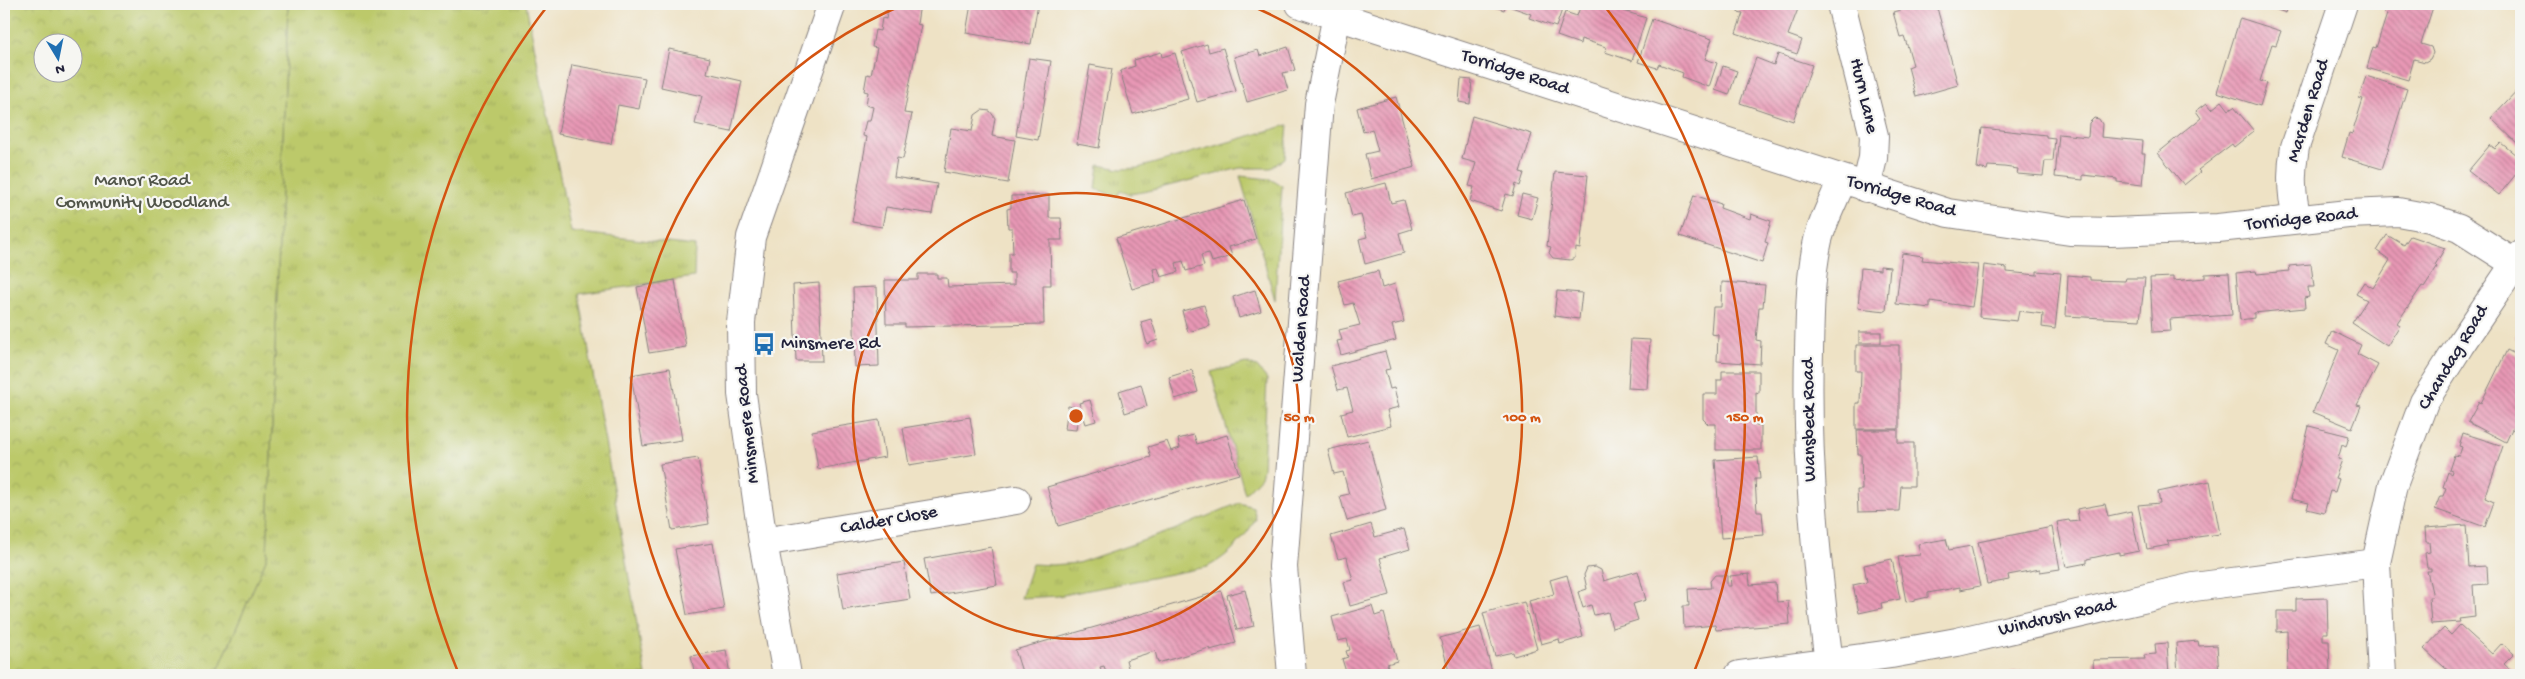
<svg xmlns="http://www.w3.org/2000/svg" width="2525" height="679" font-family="'Gochi Hand',sans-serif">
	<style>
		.grass { fill: url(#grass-tufts); stroke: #6f7653 }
		.park { fill: url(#park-crowns); stroke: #6f7653; fill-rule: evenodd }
		.building { fill: url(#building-back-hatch) }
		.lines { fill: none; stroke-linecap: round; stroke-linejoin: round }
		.minor-casing { stroke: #888280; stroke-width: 30 }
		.minor { stroke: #fff; stroke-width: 28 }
		.ring { fill: none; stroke: #d45411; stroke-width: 2.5 }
		.labels { text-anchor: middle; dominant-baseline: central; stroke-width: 4.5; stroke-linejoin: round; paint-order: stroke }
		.street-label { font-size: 19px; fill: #22223b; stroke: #f6f6f2 }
		.park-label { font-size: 19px; fill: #505449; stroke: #f6f6f2 }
		.poi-label { font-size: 19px; fill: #22223b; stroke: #f6f6f2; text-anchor: start }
		.centre { fill: #d45411; stroke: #f6f6f2; stroke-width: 2.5 }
		.ring-label { font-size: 15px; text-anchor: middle; font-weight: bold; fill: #d45411; stroke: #f6f6f2; stroke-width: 4.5; stroke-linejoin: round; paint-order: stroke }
	</style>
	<defs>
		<pattern id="grass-tufts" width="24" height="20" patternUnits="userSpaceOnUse" patternTransform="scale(1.25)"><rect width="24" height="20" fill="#bcc96b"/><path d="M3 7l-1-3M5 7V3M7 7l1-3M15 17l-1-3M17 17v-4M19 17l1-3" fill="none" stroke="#a1ac5e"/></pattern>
		<pattern id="park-crowns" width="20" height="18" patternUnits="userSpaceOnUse" patternTransform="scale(1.25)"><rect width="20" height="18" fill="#bcc96b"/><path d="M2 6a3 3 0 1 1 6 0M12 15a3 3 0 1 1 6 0" fill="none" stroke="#a1ac5e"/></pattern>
		<pattern id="building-back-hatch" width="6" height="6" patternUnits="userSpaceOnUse" patternTransform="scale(1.25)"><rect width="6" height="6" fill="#e898b5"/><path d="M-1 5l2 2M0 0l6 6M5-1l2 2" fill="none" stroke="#bc7c94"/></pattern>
	</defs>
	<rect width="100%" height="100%" fill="#f6f6f2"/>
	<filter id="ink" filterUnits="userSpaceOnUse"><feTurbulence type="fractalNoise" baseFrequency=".02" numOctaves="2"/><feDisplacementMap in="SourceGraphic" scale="10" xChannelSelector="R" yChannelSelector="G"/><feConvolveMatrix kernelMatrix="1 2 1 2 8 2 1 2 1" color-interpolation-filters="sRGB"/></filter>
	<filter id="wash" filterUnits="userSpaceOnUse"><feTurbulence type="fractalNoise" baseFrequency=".0096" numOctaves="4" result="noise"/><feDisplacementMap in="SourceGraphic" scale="20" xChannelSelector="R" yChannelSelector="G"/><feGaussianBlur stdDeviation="1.12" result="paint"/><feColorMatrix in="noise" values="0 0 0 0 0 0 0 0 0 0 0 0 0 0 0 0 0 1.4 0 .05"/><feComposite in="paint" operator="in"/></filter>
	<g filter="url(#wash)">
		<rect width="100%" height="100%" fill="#eee2c5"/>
		<g class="grass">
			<polygon points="288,4 526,4 571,232 695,246 694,277 579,294 646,675 216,675 267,557"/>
			<polygon points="1288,125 1285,158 1271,168 1240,168 1148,191 1130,194 1120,191 1117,197 1096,189 1099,165 1120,169 1138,168"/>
			<polygon points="1240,176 1270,179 1282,186 1275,300"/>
			<polygon points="1246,363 1257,367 1267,379 1263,469 1261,477 1245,494 1211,372"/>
			<path d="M1239,503L1253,507L1256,519C1243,540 1229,556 1207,567L1058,596L1021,598L1032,564L1052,565L1078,563L1174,530Z"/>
		</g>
		<path class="park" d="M4,4H288L267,557L216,675H4ZM42,42H72V72H42Z"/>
		<g id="blocks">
			<g class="building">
				<polygon points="889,4 920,4 917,24 921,25 904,113 912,114 903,159 897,158 894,177 937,184 932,214 886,207 882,227 852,222 867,137 863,136 864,129 866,121 870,121 873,107 866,105 868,92 864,91 867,74 871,75 874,61 877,48 872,47 875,30 880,31 882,18 886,19"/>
				<polygon points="971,4 1038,4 1031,44 966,33"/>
				<polygon points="1487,4 1564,4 1556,27 1529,18 1531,14 1506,5 1504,10"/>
				<polygon points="1581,4 1602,4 1646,18 1632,61 1605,52 1606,47 1581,39 1580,44 1557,36 1565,12 1577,16"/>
				<polygon points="1740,4 1783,4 1798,9 1788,35 1802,40 1797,54 1736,33 1743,13 1738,12"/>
				<polygon points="1922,4 1936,4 1958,85 1916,97 1908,67 1913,65 1909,51 1904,36 1900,37 1893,12"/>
				<polygon points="2260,4 2289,4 2286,13"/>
				<polygon points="2387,4 2434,4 2421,44 2431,47 2433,53 2430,59 2425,62 2414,59 2408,80 2367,68 2373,47 2376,48 2387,14 2384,13"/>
				<polygon points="2240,18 2281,31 2276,45 2272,44 2260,81 2267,83 2260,106 2217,92"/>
				<polygon points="1652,19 1712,39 1705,59 1717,63 1709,87 1682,77 1683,73 1659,64 1657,68 1638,62"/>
				<polygon points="1207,44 1209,52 1223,48 1236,91 1197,102 1182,52"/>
				<polygon points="1288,47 1295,70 1283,73 1288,90 1247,102 1234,57 1258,50 1260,56"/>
				<polygon points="669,49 710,58 707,73 742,81 731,132 695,124 702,96 661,87"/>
				<polygon points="1161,52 1162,57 1175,53 1188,99 1133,114 1120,71 1135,66 1134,60"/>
				<polygon points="1778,54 1812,65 1793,121 1740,103 1756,58 1774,65"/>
				<polygon points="1029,58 1051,61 1038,140 1016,136"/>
				<polygon points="572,65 645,78 639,109 618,105 611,144 558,134"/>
				<polygon points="1090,65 1112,69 1099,148 1077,144"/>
				<polygon points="1723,66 1737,71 1729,95 1715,90"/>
				<polygon points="2366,76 2407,89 2382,169 2342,157 2349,133 2352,134 2363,99 2359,98"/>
				<polygon points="1461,79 1472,80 1470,104 1459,102"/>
				<polygon points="2521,86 2521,147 2491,118"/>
				<polygon points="1396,97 1415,167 1371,179 1365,154 1378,151 1372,129 1363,132 1357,108"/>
				<polygon points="2222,101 2229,110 2234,107 2254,131 2234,147 2232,144 2198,170 2200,172 2184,185 2158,153 2201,118 2196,111 2207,103 2212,109"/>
				<polygon points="982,110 990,111 995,118 992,136 1015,140 1008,183 944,172 951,128 972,131 975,115"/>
				<polygon points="1472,116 1532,134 1520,172 1524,173 1520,186 1516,184 1513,196 1506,194 1501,211 1470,201 1474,187 1469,186 1476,163 1462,159"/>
				<polygon points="2094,118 2099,119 2102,124 2101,137 2143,141 2142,153 2145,153 2142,185 2117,182 2117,179 2083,175 2083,180 2055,177 2059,134 2088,137 2089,123"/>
				<polygon points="1982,128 2046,135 2046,137 2055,138 2053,161 2045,161 2043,176 2017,174 2018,169 2004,167 1988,166 1987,170 1977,168"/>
				<polygon points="2501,143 2521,159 2521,168 2499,195 2468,171 2490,145 2495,149"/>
				<polygon points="1555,172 1588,175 1580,249 1576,248 1575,258 1570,260 1553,258 1549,253 1551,247 1547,246"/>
				<polygon points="1386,183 1391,203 1404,200 1412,229 1399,233 1404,253 1365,264 1359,239 1367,237 1361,215 1352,217 1346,193"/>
				<polygon points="1522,194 1538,198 1532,219 1517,215"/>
				<polygon points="1049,195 1049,218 1061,218 1062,240 1050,240 1051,285 1043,285 1044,324 905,327 905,324 886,324 885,280 918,280 918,274 937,274 937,278 947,278 948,287 1014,285 1014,273 1009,273 1009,253 1013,253 1012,228 1008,228 1007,209 1011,208 1011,196"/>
				<polygon points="1694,195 1721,204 1720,208 1750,219 1751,214 1771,221 1765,242 1768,243 1762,263 1680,236"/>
				<polygon points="1244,200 1256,239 1229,247 1232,256 1212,262 1209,253 1201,255 1204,266 1186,271 1183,261 1176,263 1178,272 1161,277 1158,268 1153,269 1156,282 1132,289 1116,238"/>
				<polygon points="2387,235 2404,245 2410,236 2445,248 2435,265 2437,267 2424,287 2422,286 2397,323 2400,325 2387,346 2352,323 2367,300 2356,294 2364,282 2373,288 2390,260 2377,251"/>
				<polygon points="1902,253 1923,256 1922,260 1978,265 1972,307 1930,301 1930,308 1896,304"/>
				<polygon points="2311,264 2314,287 2308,287 2309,297 2304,298 2305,308 2254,313 2254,318 2240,320 2236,273 2256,271 2257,274 2290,271 2289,266"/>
				<polygon points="1984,265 2007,268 2007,272 2037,275 2037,271 2061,273 2055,329 2042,327 2043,314 2019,311 2017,321 1979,317"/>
				<polygon points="1880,266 1890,267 1886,311 1858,308 1861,268 1880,270"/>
				<polygon points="1378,271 1382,288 1395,284 1404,322 1392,325 1396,340 1341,355 1337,341 1342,340 1339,330 1360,325 1353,303 1345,305 1338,281"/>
				<polygon points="2229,273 2232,315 2170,319 2171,331 2153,332 2150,278 2173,277 2173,281 2205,278 2205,274"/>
				<polygon points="2068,275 2090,277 2090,280 2125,281 2126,278 2145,278 2140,320 2066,316"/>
				<polygon points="675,280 686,347 649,353 637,287"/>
				<polygon points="1722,282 1765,285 1763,307 1759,307 1756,340 1761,341 1760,364 1717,361 1718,335 1711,334 1713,307 1721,307"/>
				<polygon points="819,283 822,361 796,361 793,285"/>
				<polygon points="877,287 879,366 855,367 853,288"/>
				<polygon points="1255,290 1261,311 1239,318 1233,297"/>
				<polygon points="1557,291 1582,293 1579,319 1554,316"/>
				<polygon points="1204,305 1210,326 1188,332 1182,311"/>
				<polygon points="1151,319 1158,340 1147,344 1141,322"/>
				<polygon points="2521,329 2521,344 2514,338"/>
				<polygon points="2332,331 2361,345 2357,354 2378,365 2357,405 2361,406 2352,428 2313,412 2339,350 2326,344"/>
				<rect x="1859" y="332" width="22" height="11"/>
				<polygon points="1631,339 1650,340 1647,389 1628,388"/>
				<polygon points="1856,345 1899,345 1899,429 1856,429 1856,403 1860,403 1861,371 1856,371"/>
				<polygon points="2507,350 2521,357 2521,432 2512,429 2506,442 2468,422 2479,402 2481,403"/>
				<polygon points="1385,351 1390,369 1385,370 1390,389 1394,388 1399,407 1387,410 1391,426 1347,437 1341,413 1353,410 1347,388 1338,390 1331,366"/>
				<polygon points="670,368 682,440 643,446 631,375"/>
				<polygon points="1192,370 1198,392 1175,399 1169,377"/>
				<polygon points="1722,371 1759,371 1759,393 1756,392 1756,425 1761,425 1761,450 1716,450 1716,424 1708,424 1703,419 1703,394 1717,394 1717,380 1722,380"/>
				<polygon points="1141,384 1147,406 1125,413 1119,391"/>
				<polygon points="1090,400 1096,421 1086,424 1079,403"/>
				<polygon points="1068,406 1079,408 1076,430 1065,429"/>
				<polygon points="970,417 976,454 909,465 903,428"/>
				<polygon points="879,420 885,457 818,469 812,431"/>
				<polygon points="2309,426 2349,436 2346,447 2342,445 2338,459 2342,460 2335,478 2339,479 2335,492 2330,491 2324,513 2307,509 2309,503 2291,499"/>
				<polygon points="1857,430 1898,430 1898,443 1914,443 1914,486 1901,486 1899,511 1858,512 1857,490 1862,490 1861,454 1858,454"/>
				<polygon points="2463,433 2503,446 2485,498 2494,502 2485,527 2435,509 2440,496 2443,496 2446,488 2443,487 2448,472 2451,474 2452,471 2449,470 2454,455 2459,456 2462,447 2459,446"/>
				<polygon points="1194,435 1197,444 1227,435 1239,474 1058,526 1047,487 1151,457 1148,447 1167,441 1171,451 1180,448 1178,439"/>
				<polygon points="1368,440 1386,510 1347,521 1340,496 1349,494 1343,472 1334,474 1328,450"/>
				<polygon points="1758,457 1760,479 1755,479 1757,512 1762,512 1764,535 1721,538 1715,460"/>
				<polygon points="698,458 709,524 672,530 660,464"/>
				<polygon points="2210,481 2220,534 2167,541 2169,545 2147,549 2138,505 2160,503 2158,492"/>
				<polygon points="2105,504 2108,516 2131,511 2139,551 2119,555 2119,552 2087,559 2087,563 2066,567 2057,522 2069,520 2070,522 2079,521 2077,509"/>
				<polygon points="1371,524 1375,537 1404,529 1410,549 1380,558 1390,595 1350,606 1344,582 1353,580 1349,566 1347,557 1338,559 1331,536"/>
				<polygon points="2466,525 2469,567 2487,566 2488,584 2473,585 2475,617 2459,619 2460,622 2431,624 2429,597 2433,597 2427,571 2431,571 2431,568 2427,568 2425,553 2430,552 2429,542 2426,542 2425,528"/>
				<polygon points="2052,527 2060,569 2040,572 2040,569 2008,575 2009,580 1987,584 1978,542"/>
				<polygon points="1946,539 1949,550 1971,546 1980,586 1960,590 1960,587 1928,593 1928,597 1906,602 1898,557 1920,555 1918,544"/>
				<polygon points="713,543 724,609 687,615 675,549"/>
				<polygon points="991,547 997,585 931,596 924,559"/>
				<polygon points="1892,559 1900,599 1881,603 1882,608 1859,613 1853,585 1867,582 1864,565"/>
				<polygon points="904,562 910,599 843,610 837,573"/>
				<polygon points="1595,567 1601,570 1604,581 1638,571 1646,600 1633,604 1638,620 1612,628 1608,612 1594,615 1591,605 1583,608 1578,592 1587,589 1584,575 1587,568"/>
				<polygon points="1749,574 1750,585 1775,583 1777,602 1788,601 1790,624 1716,630 1715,625 1684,628 1683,606 1689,606 1688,589 1711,588 1710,581 1715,575 1727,575 1727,586 1731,586 1730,576"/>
				<polygon points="1567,575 1583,637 1560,644 1559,639 1541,644 1529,601 1554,594 1550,580"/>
				<polygon points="1245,590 1254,626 1237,630 1227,595"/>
				<polygon points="1221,591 1236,643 1210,650 1209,648 1158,663 1155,651 1129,659 1126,660 1130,675 1107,675 1104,666 1100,667 1103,675 1079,675 1078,673 1071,675 1023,675 1015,650"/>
				<polygon points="2327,598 2328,633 2323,633 2323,641 2329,641 2330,675 2288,675 2287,631 2277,632 2277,611 2296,611 2296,599"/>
				<polygon points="1524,602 1537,649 1514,656 1513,652 1495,656 1483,613"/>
				<polygon points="1372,606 1375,616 1384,613 1397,661 1387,664 1390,675 1347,675 1342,659 1348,657 1346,651 1350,650 1347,639 1338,641 1332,617"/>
				<polygon points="2460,625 2492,654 2502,643 2514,654 2504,664 2515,674 2453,675 2424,649 2444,628 2451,635"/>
				<polygon points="1480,627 1493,675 1450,675 1440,638"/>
				<polygon points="2198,641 2199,646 2217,645 2219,675 2178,675 2176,643"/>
				<polygon points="2167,643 2169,675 2094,675 2093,660 2145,659 2144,655 2156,654 2155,644"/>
				<polygon points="726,650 730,675 695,675 691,656"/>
				<polygon points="2022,671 2023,675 2011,675 2010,672"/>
				<polygon points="2085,671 2085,675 2065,675 2065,672"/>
			</g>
		</g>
	</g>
	<g filter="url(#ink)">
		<use href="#blocks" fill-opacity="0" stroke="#888280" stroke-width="1"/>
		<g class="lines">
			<defs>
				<g id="minor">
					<polyline points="1300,4 1948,213 2070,231 2111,232 2218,228 2348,214 2398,212 2430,218 2459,228 2514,263"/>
					<polyline points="1841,4 1874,136 1873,158 1866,188"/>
					<path d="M2297,219C2291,194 2290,173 2295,147L2343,4"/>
					<polyline points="763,542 1016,500"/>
					<path d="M1829,663C1815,558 1806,455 1809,350C1810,314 1810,275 1818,240C1823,220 1834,200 1842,180"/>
					<polyline points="787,675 763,542 742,394 741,322 751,237 832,4"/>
					<polyline points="1292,675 1283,567 1319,104 1337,15"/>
					<polyline points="1739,675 1891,654 1957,642 2194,587 2376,563"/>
					<polyline points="2382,675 2376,563 2393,485 2424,402 2460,345 2521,255"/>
				</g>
			</defs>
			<use href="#minor" class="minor-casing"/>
			<use href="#minor" class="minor"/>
		</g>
	</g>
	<g class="ring">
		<circle cx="1076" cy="416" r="223"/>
		<path d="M713 675A446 446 0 0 1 905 4M1247 4A446 446 0 0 1 1439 675"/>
		<path d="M458 672A669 669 0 0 1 549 4M1603 4A669 669 0 0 1 1694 672"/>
	</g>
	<defs>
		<symbol id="bus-bare" viewBox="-9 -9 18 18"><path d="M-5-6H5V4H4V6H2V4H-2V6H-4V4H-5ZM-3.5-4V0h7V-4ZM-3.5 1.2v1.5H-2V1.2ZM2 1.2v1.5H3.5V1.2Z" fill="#1f6fb2" stroke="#f6f6f2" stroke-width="2.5" paint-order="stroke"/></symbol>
	</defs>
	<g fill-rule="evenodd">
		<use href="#bus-bare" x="748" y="328" width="32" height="32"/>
	</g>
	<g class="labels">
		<g class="street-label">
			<text transform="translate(1515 73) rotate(18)">Torridge Road</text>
			<text transform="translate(1863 96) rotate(77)">Hurn Lane</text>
			<text transform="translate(2309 111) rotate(-73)">Marden Road</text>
			<text transform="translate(1901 197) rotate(16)">Torridge Road</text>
			<text transform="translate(2301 220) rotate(-6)">Torridge Road</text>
			<text transform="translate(1302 329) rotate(-86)">Walden Road</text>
			<text transform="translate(2454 358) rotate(-59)">Chandag Road</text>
			<text transform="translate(1810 420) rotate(-91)">Wansbeck Road</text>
			<text transform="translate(748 424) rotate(-96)">Minsmere Road</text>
			<text transform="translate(889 521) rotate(-10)">Calder Close</text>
			<text transform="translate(2057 618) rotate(-13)">Windrush Road</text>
		</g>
		<g class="park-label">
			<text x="142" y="181">Manor Road<tspan x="142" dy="22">Community Woodland</tspan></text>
		</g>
		<g class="poi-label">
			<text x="781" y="344">Minsmere Rd</text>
		</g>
	</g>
	<circle cx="1076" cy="416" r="8" class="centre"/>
	<g class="ring-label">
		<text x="1299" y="421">50 m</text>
		<text x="1522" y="421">100 m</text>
		<text x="1745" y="421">150 m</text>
	</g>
	<rect width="2525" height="679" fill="none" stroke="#f6f6f2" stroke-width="20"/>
	<g transform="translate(58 58) rotate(170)"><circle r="24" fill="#f6f6f2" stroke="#a1a1a9"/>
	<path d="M0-4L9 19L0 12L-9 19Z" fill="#1f6fb2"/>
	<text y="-8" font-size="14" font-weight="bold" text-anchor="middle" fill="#22223b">N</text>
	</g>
</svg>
